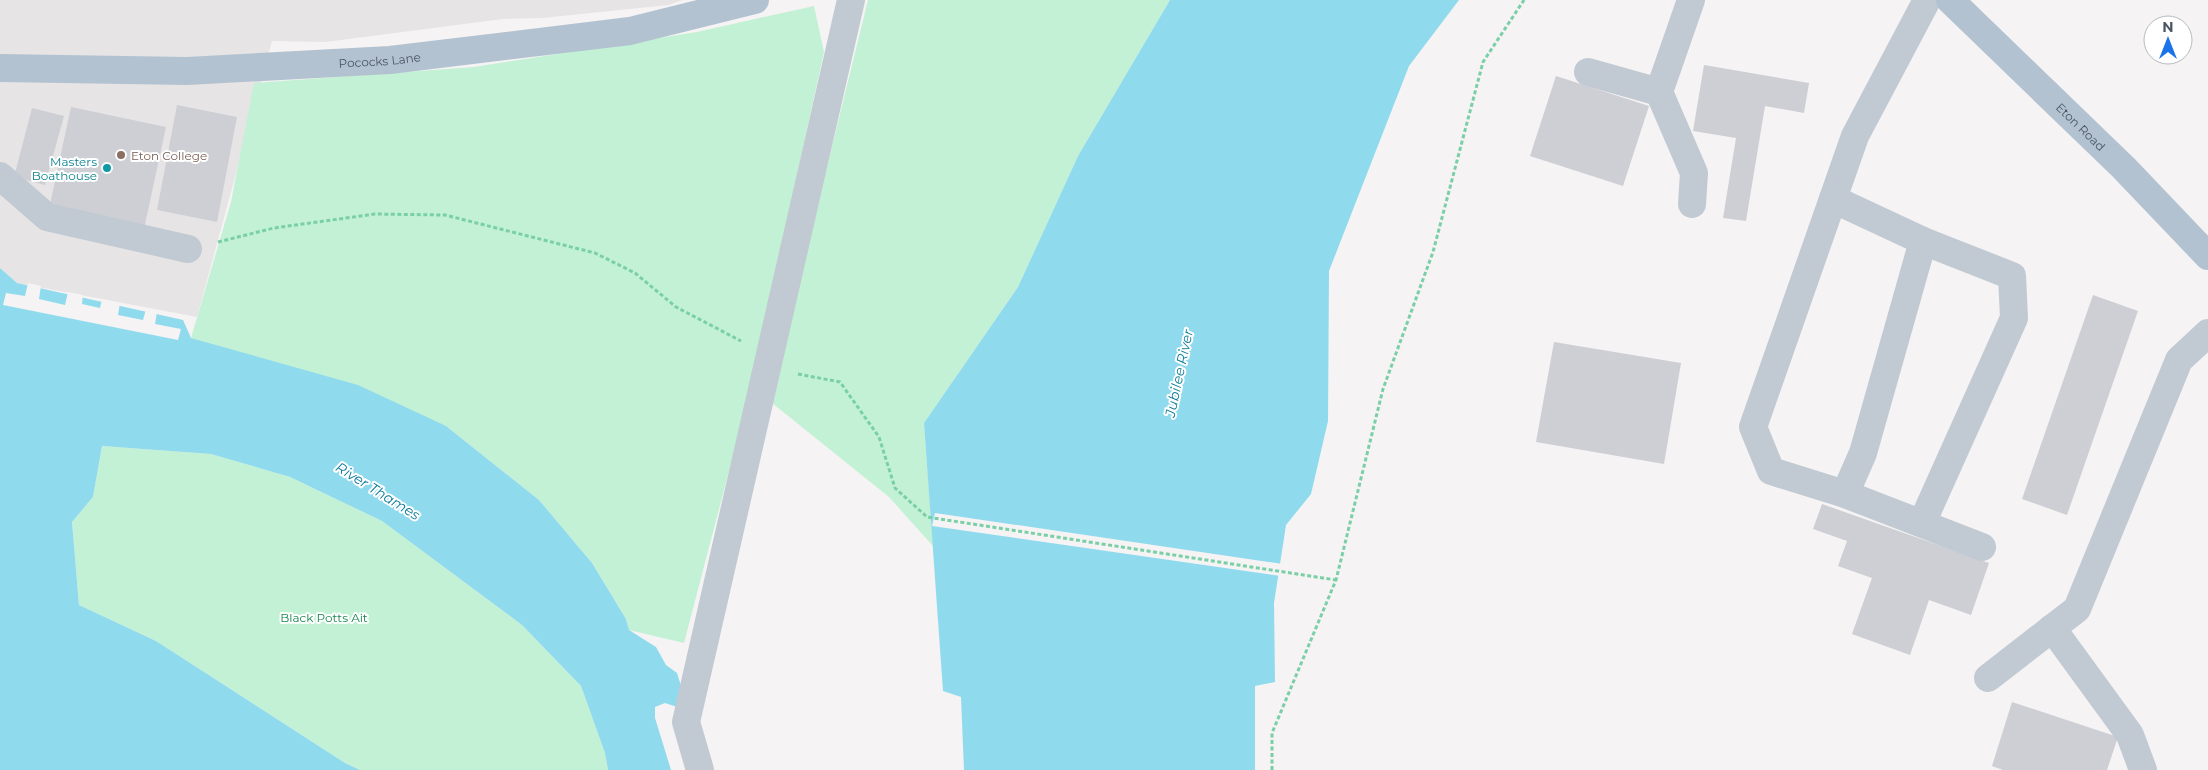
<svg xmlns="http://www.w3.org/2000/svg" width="2208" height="770" font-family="Montserrat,sans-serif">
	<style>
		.education { fill: #e6e4e5 }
		.green { fill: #c3f1d5 }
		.water { fill: #90daee }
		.pier { fill: #f5f3f3 }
		.building { fill: #cdcfd5 }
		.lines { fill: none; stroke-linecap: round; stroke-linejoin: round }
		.path { stroke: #7ad0a6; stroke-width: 3; stroke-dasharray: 4 2.5; stroke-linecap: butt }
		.minor { stroke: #c1cad2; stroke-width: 28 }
		.major { stroke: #b3c2d1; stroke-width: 28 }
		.education-dot { fill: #8d6e63; stroke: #fff; stroke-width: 2 }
		.culture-dot { fill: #0f9aa8; stroke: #fff; stroke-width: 2 }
		.labels { text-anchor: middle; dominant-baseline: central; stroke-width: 4; stroke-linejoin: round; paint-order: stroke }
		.street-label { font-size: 12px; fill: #4a5661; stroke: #fff }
		.education-label { font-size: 12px; fill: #785e54; stroke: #fff; text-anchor: start }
		.culture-label { font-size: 12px; fill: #0d838f; stroke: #fff; text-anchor: end }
		.park-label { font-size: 12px; fill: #17864f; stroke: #fff }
		.water-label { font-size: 14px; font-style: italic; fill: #0c7c9b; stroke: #fff }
	</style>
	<rect width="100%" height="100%" fill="#f5f3f3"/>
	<polygon class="education" points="0,0 683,0 668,5 542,18 503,19 325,42 272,41 197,317 17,283 0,268"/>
	<g class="green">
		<polygon points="868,0 1170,0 1078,156 1018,287 924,423 933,546 889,497 772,403 812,228"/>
		<polygon points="814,6 824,52 747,402 684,643 629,630 626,619 592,563 539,500 446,426 191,338 231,202 254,83 474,67 697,32"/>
		<polygon points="102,446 211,454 290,477 382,521 522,625 581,686 605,753 608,770 360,770 345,763 156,641 79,605 72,522 93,497"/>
	</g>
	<g class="water">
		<polygon points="1170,0 1459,0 1409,66 1329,271 1328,421 1311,494 1286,525 1274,603 1275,682 1255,686 1255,770 964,770 961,697 943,691 924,423 1018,287 1078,156"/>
		<polygon points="0,268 17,283 183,320 191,338 358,385 446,426 539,500 592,563 626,619 629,630 656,647 666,665 677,673 681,686 680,708 665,703 655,707 655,718 671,770 608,770 605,753 581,686 522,625 382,521 290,477 211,454 102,446 93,497 72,522 79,605 156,641 345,763 360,770 0,770"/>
	</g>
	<g class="pier">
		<polygon points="28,283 41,286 39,299 65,305 68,292 83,295 82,304 100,308 102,299 120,303 118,315 143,320 146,309 157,312 155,324 181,329 178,340 3,305 6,293 25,296"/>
		<polygon points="935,513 1283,564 1281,576 932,526"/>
	</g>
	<g class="building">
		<polygon points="1704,65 1809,83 1804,113 1765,106 1746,221 1723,218 1736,138 1693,131"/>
		<polygon points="1556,76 1649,106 1623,186 1530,156"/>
		<polygon points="177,105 237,117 217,222 157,210"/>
		<polygon points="71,107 166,127 144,229 49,209"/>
		<polygon points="32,108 64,116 45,185 14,177"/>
		<polygon points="2093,295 2138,311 2067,515 2022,499"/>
		<polygon points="1554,342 1681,363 1664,464 1536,442"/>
		<polygon points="1822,504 1989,563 1971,615 1929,600 1910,655 1852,634 1872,578 1838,566 1847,541 1813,529"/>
		<polygon points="2012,702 2118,737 2107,770 2003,770 1992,766"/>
	</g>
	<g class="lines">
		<g class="path">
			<polyline points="218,242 274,228 375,214 445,215 595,253 635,273 676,307 741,341"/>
			<polyline points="798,374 840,382 879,437 895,488 927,517 1336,580"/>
			<polyline points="1272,770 1272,733 1336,580 1383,389 1433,252 1483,62 1524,0"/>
		</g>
		<g class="minor">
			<polyline points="1691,0 1659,92 1694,173 1692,204"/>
			<polyline points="1588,72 1659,92"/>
			<polyline points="0,176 47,217 188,249"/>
			<polyline points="1833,199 1923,241 2012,276 2014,318 1922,523"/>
			<polyline points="1923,241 1863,453 1845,494 1771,471 1753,427 1855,136 1927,0"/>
			<polyline points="1845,494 1982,547"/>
			<polyline points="2052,628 2130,735 2143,770"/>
			<polyline points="1988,678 2077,609 2179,360 2208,333"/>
			<polyline points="700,770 686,722 851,0"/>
		</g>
		<g class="major">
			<path id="s1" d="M1950,0L2124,168L2208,256"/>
			<path id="s2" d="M0,68L187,71L390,60L630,31L755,0"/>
		</g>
	</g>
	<circle class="education-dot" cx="121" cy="155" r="5"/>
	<circle class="culture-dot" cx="107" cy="168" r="5"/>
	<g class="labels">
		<g class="street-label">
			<text stroke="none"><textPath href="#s2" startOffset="380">Pococks Lane</textPath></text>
			<text stroke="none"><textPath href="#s1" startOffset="182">Eton Road</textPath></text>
		</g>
		<g class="education-label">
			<text x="131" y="155">Eton College</text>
		</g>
		<g class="culture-label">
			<text x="97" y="161">Masters<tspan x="97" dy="14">Boathouse</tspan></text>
		</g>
		<g class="park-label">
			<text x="324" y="617">Black Potts Ait</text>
		</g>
		<g class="water-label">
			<text transform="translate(1179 373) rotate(-78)">Jubilee River</text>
			<text transform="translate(378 491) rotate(32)">River Thames</text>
		</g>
	</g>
	<g transform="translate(2168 40)"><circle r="24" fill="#ffffff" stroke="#b7bbc0"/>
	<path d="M0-4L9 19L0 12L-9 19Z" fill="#1a73e8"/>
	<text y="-8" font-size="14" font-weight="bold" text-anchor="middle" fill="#4a5661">N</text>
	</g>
</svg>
